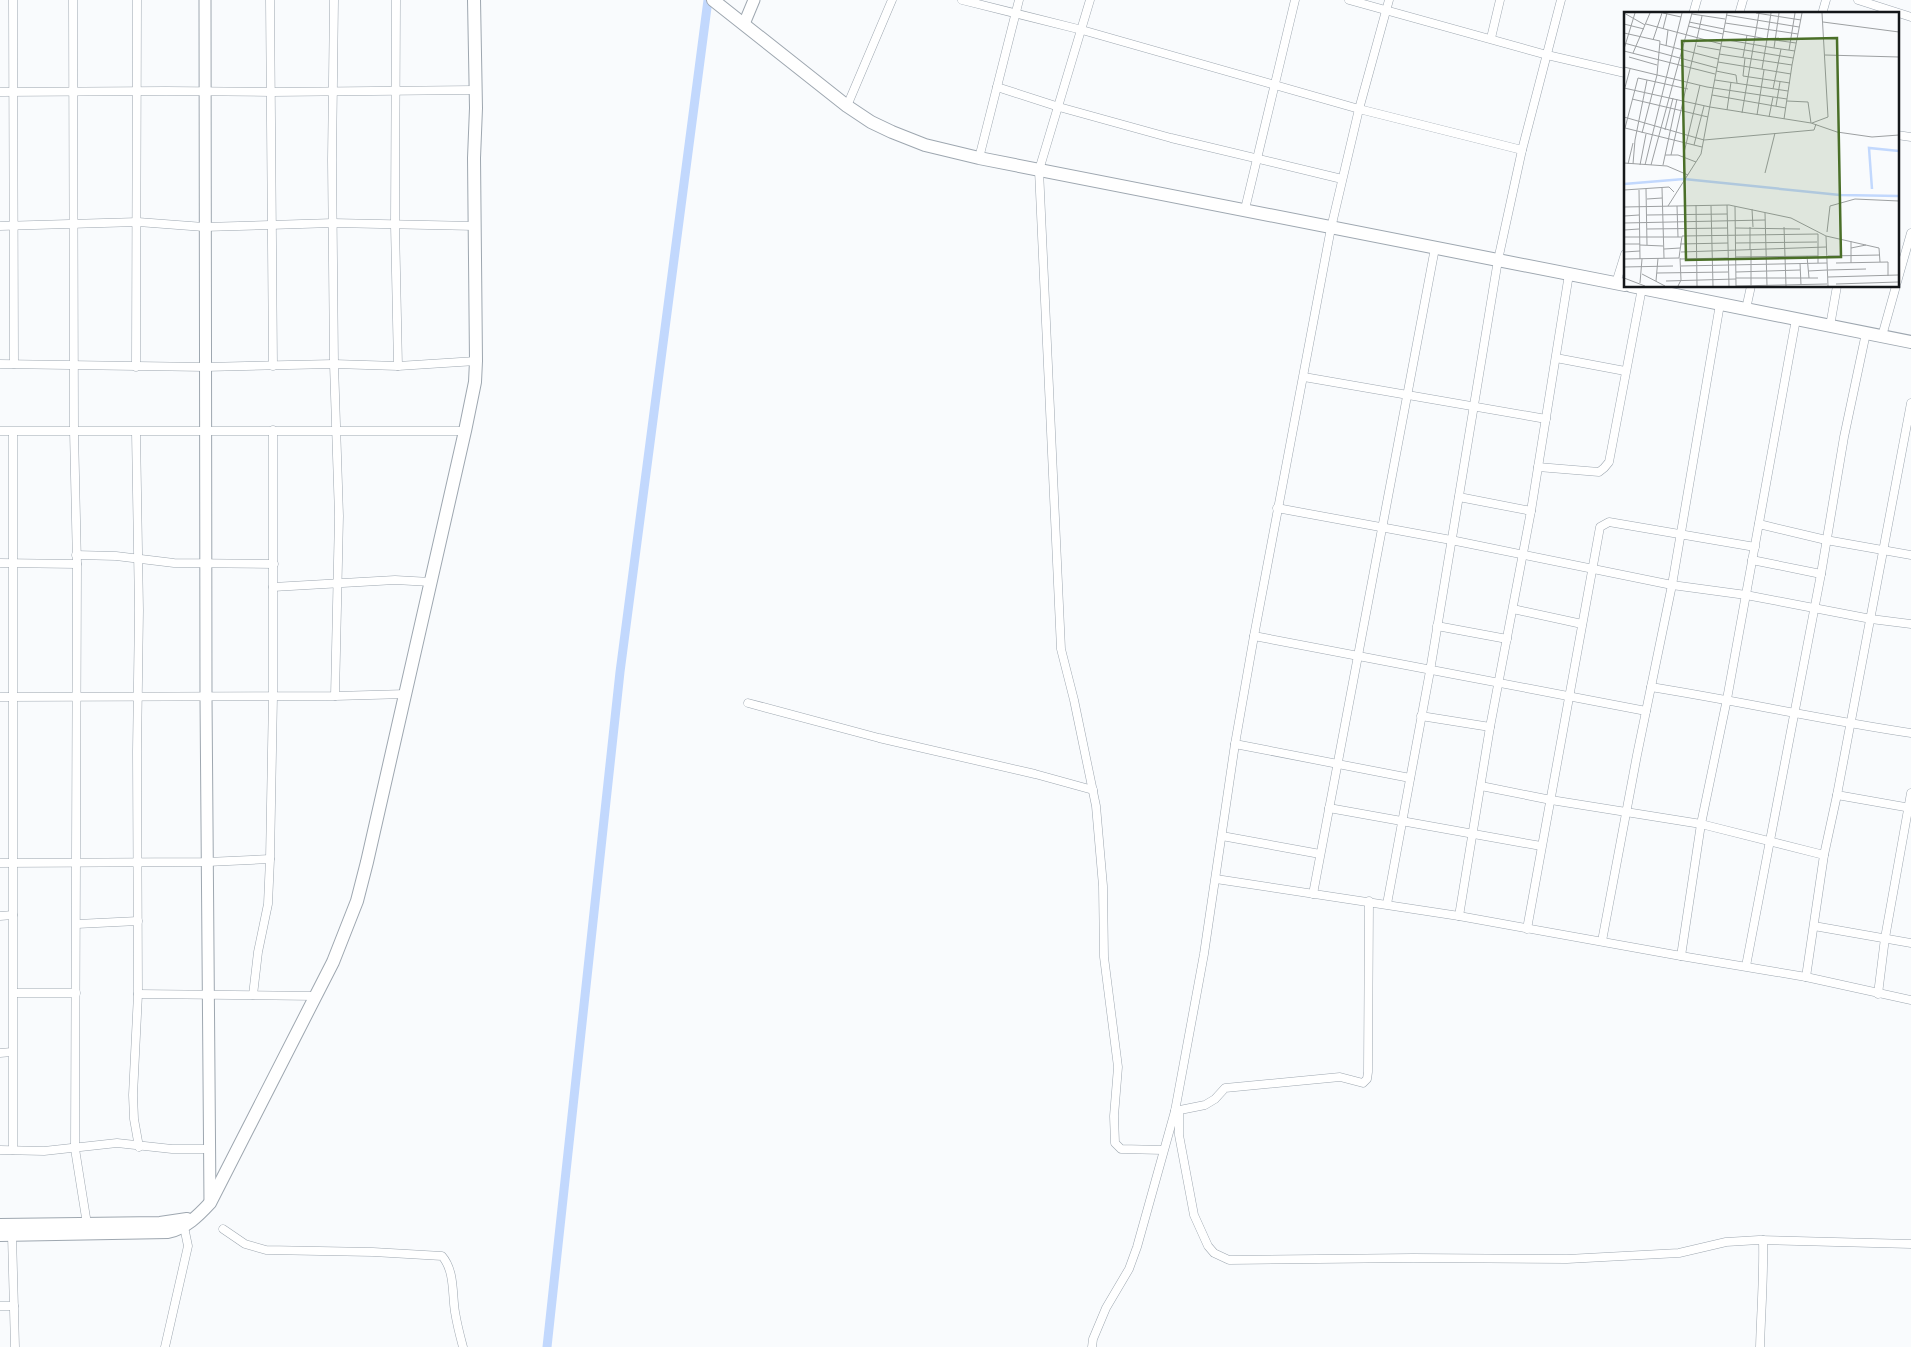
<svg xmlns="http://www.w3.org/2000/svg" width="1911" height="1347" font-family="Barlow,sans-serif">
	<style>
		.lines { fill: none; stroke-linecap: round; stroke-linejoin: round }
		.canal { stroke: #c2d8fd; stroke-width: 9 }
		.street-casing { stroke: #9ea7b0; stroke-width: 9 }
		.secondary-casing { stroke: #9ea7b0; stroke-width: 13 }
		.primary-casing { stroke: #9ea7b0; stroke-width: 14 }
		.street { stroke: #fff; stroke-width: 8 }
		.secondary { stroke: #fff; stroke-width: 11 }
		.primary { stroke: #fff; stroke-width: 12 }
		.inset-river { fill: none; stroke: #c2d8fd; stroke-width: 2.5 }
		.inset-road { fill: none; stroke: #9da0a2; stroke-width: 1 }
		.view { fill: #4a6f28; fill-opacity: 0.15; stroke: #4a6f28; stroke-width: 2.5 }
		.inset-edge { fill: none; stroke: #14171a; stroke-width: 2.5 }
	</style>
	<rect width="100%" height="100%" fill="#f9fbfd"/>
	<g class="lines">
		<polyline class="canal" points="547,1347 620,672 708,0"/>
		<defs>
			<g id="street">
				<polyline points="13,0 14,364"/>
				<polyline points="73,0 74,431 77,564 75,1149 87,1224"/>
				<polyline points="270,0 273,366"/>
				<polyline points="334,0 332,160 334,364 339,516 335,696"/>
				<polyline points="396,0 395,225 398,366"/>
				<polyline points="962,0 1082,30 1359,109 1522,150"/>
				<polyline points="1090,0 1039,170 1061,649 1074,700 1096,806 1103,886 1104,957 1118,1067 1114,1116 1115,1143 1121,1149 1163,1150"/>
				<polyline points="1349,0 1547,55 1625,73"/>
				<polyline points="1858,0 1911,17"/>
				<polyline points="1693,14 1697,0"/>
				<polyline points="1739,14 1743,0"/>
				<polyline points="1822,14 1826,0"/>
				<polyline points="1491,38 1500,0"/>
				<polyline points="997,87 1059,107 1171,138 1342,179"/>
				<polyline points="0,92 166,91 272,92 475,90"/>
				<polyline points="847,106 892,0"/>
				<polyline points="1897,135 1911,137"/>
				<polyline points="979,158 1019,0"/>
				<polyline points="1245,209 1295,0"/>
				<polyline points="0,226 138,222 204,227 333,223 475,226"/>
				<polyline points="1897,282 1911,233"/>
				<polyline points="1616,283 1625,254"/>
				<polyline points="1746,309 1751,286"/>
				<polyline points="1830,326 1837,286"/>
				<polyline points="1882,336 1896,286"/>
				<polyline points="1556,358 1625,371"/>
				<polyline points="0,364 205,367 334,364 398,366 476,361"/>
				<polyline points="136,367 137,0"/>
				<polyline points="1304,377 1546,419"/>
				<polyline points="1911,403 1837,795 1911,808"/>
				<polyline points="0,431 465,431"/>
				<polyline points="13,432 13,1150"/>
				<polyline points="136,432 139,610 137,751 138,994 133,1095 134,1119 139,1147"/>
				<polyline points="1538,467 1599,472 1604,468 1609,462 1642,288"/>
				<polyline points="1459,497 1531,511"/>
				<polyline points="1277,508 1451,540 1672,585 1746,595 1871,619 1911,624"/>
				<polyline points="1759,524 1826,540 1911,555"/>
				<polyline points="76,555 116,556 174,563 274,564"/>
				<polyline points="1752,560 1821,574"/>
				<polyline points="0,563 77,564"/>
				<polyline points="273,587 395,580 431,582"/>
				<polyline points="1513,609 1582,624"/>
				<polyline points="1437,626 1507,639"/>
				<path d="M1254,636C1385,662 1515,685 1646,711"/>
				<path d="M1651,687C1738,701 1824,720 1911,733"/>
				<polyline points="0,697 335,696 406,694"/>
				<polyline points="748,703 879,738 1035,774 1093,790"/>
				<polyline points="1421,716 1490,727"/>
				<polyline points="1235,744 1410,778"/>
				<polyline points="1481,786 1551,800 1701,824 1824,855"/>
				<polyline points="1329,808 1541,846"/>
				<polyline points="1222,836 1320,854"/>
				<polyline points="0,863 207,862 270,859"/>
				<polyline points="1216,879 1459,916 1681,956 1701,824 1727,699 1796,319"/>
				<polyline points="1313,894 1435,248"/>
				<polyline points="1387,904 1430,671 1498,260 1522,150 1561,0"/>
				<polyline points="0,916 13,915"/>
				<polyline points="1459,916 1490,727 1531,511 1569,274"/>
				<polyline points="77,924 138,921"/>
				<polyline points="1814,926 1911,943"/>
				<polyline points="1527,929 1600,527 1609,522 1755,547"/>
				<polyline points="1602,941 1637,755 1672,585 1720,304"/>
				<polyline points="1681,956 1806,977 1911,1000"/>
				<polyline points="1746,966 1821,574 1844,437 1866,333"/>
				<polyline points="1806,977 1824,855 1837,795"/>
				<polyline points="14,993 76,993"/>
				<polyline points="138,994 316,996"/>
				<polyline points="1878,994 1885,938 1911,793"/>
				<polyline points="253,995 258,952 268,904 270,859 273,696 273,430"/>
				<polyline points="0,1053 12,1052"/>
				<polyline points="1179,1110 1179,1135 1194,1215 1208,1246 1214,1253 1229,1260 1413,1258 1567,1259 1679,1253 1726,1242 1759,1240 1911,1244"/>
				<polyline points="1175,1111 1205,1105 1215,1099 1225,1088 1340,1077 1363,1083 1367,1079 1368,1072 1369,901"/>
				<polyline points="0,1150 44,1151 117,1143 172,1149 210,1149"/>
				<path d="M223,1229L245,1244L266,1250L373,1252L442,1256C455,1271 452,1294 455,1312C457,1324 460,1336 463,1347"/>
				<polyline points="12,1235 15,1347"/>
				<polyline points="0,1306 14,1306"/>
				<polyline points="165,1347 188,1246 183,1222"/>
				<polyline points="1092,1347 1093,1339 1106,1308 1129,1269 1137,1247 1175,1111 1204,954 1235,744 1254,636 1331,228 1359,109 1389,0"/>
				<path d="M1760,1347C1761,1311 1764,1276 1763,1240"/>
			</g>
			<g id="secondary">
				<polyline points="205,0 206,697 210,1203"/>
				<polyline points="744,24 754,0"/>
			</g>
			<g id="primary">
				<polyline points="713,0 847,106 871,122 892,132 925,145 979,158 1625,285"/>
				<polyline points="1631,286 1911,342"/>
				<polyline points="0,1225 160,1223 187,1219"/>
				<path d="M0,1235L168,1232C186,1228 198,1216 210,1203L333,962L357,901L367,862L465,431L475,382L476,361L474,158L476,108L474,0"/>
			</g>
		</defs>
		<use href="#street" class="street-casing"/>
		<use href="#secondary" class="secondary-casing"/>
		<use href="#primary" class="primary-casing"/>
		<use href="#street" class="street"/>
		<use href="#secondary" class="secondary"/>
		<use href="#primary" class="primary"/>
	</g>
	<g transform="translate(1624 12)">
		<rect width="275" height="275" fill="#f9fbfd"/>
		<path class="inset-river" d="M0,172L60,167L216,183L275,184M248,177L245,136L275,139"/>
		<path class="inset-road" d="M0,1L21,13M39,1L57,5M132,1L177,8M68,2L101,7M102,3L175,15M65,10L100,17M199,10L275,20M101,11L174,22M0,12L20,17M22,12L97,32M64,14L99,22M39,17L43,1M99,19L143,27L147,1M0,21L36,29L33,63L18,121M98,27L150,36L155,1M29,28L38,1M0,31L93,56M36,32L94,47M42,34L44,18M73,34L96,38M97,34L169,46M150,36L171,39M0,37L11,1M165,38L171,1M0,39L91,62M9,41L26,1M95,42L168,53L160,107M201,43L275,45M5,45L33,53M119,45L123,23M121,46L119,64L166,71M94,50L167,62M168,53L178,1M0,55L83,75L163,87M138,57L143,27L172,31M92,59L112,63L113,71M91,68L164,79M0,76L86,95L187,111L213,120L248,125L275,123M149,77L157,37M0,79L6,57M88,83L162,96M8,87L84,105M163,89L184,90L187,111M152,94L156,70M103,98L107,70M118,101L135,1M133,103L140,58M0,105L80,128L190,118L192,112M145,105L149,85M188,111L204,105L198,1M1,116L14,66L64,77M1,116L78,135M41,118L49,86M70,133L80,94M41,143H54L72,150M47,143L78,4M59,145L76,73M0,151L43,154L64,163M4,152L9,131M9,152L11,128L23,68M16,153L22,122M21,153L58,1M27,153L68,1M39,153L53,87M141,161L151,121M38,176L40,246M22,177L23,233M0,178L45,175L50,180M15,178L16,247M23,187L38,186M72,193L73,274M103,193L105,274M44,194L77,142L103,1M53,194L54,225M87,194L89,274M111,194L112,274M0,195L105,193L167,206L202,224L204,274M128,197L129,215M141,201L143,274M23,203L103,202M0,204L15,203M0,211L141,208M160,215L162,274M111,216L176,217M23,217L104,216M0,218L15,217M203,220L206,194L231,187L275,189M194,222V251M202,224L255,236L256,250M0,225H57M227,229V251M111,231L193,230M0,232H16M56,232L104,231M16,233L39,234M0,236V266M227,236L242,233M40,237L56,236M126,238V215M127,238V274M0,240L16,239M57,240L202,235M183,244L185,266M204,244L256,243M112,245L194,244M0,247L55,246L58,224L194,222M56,247L104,246M176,251L177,273M212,251L264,250V264M57,254L203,251M0,255L49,254M204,258L242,257M184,259L203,258M112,260L176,258M33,261L104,260M18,262L41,274M204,265L274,263M0,266L21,274M112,266H194M32,269L34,246M42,269L112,267M16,271L18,247M212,272L274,270M54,274L57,268L56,246M112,274L203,272M275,274V238"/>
		<path class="view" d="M213,26L217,245L62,248L58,29Z"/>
		<rect width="275" height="275" class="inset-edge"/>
	</g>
</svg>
